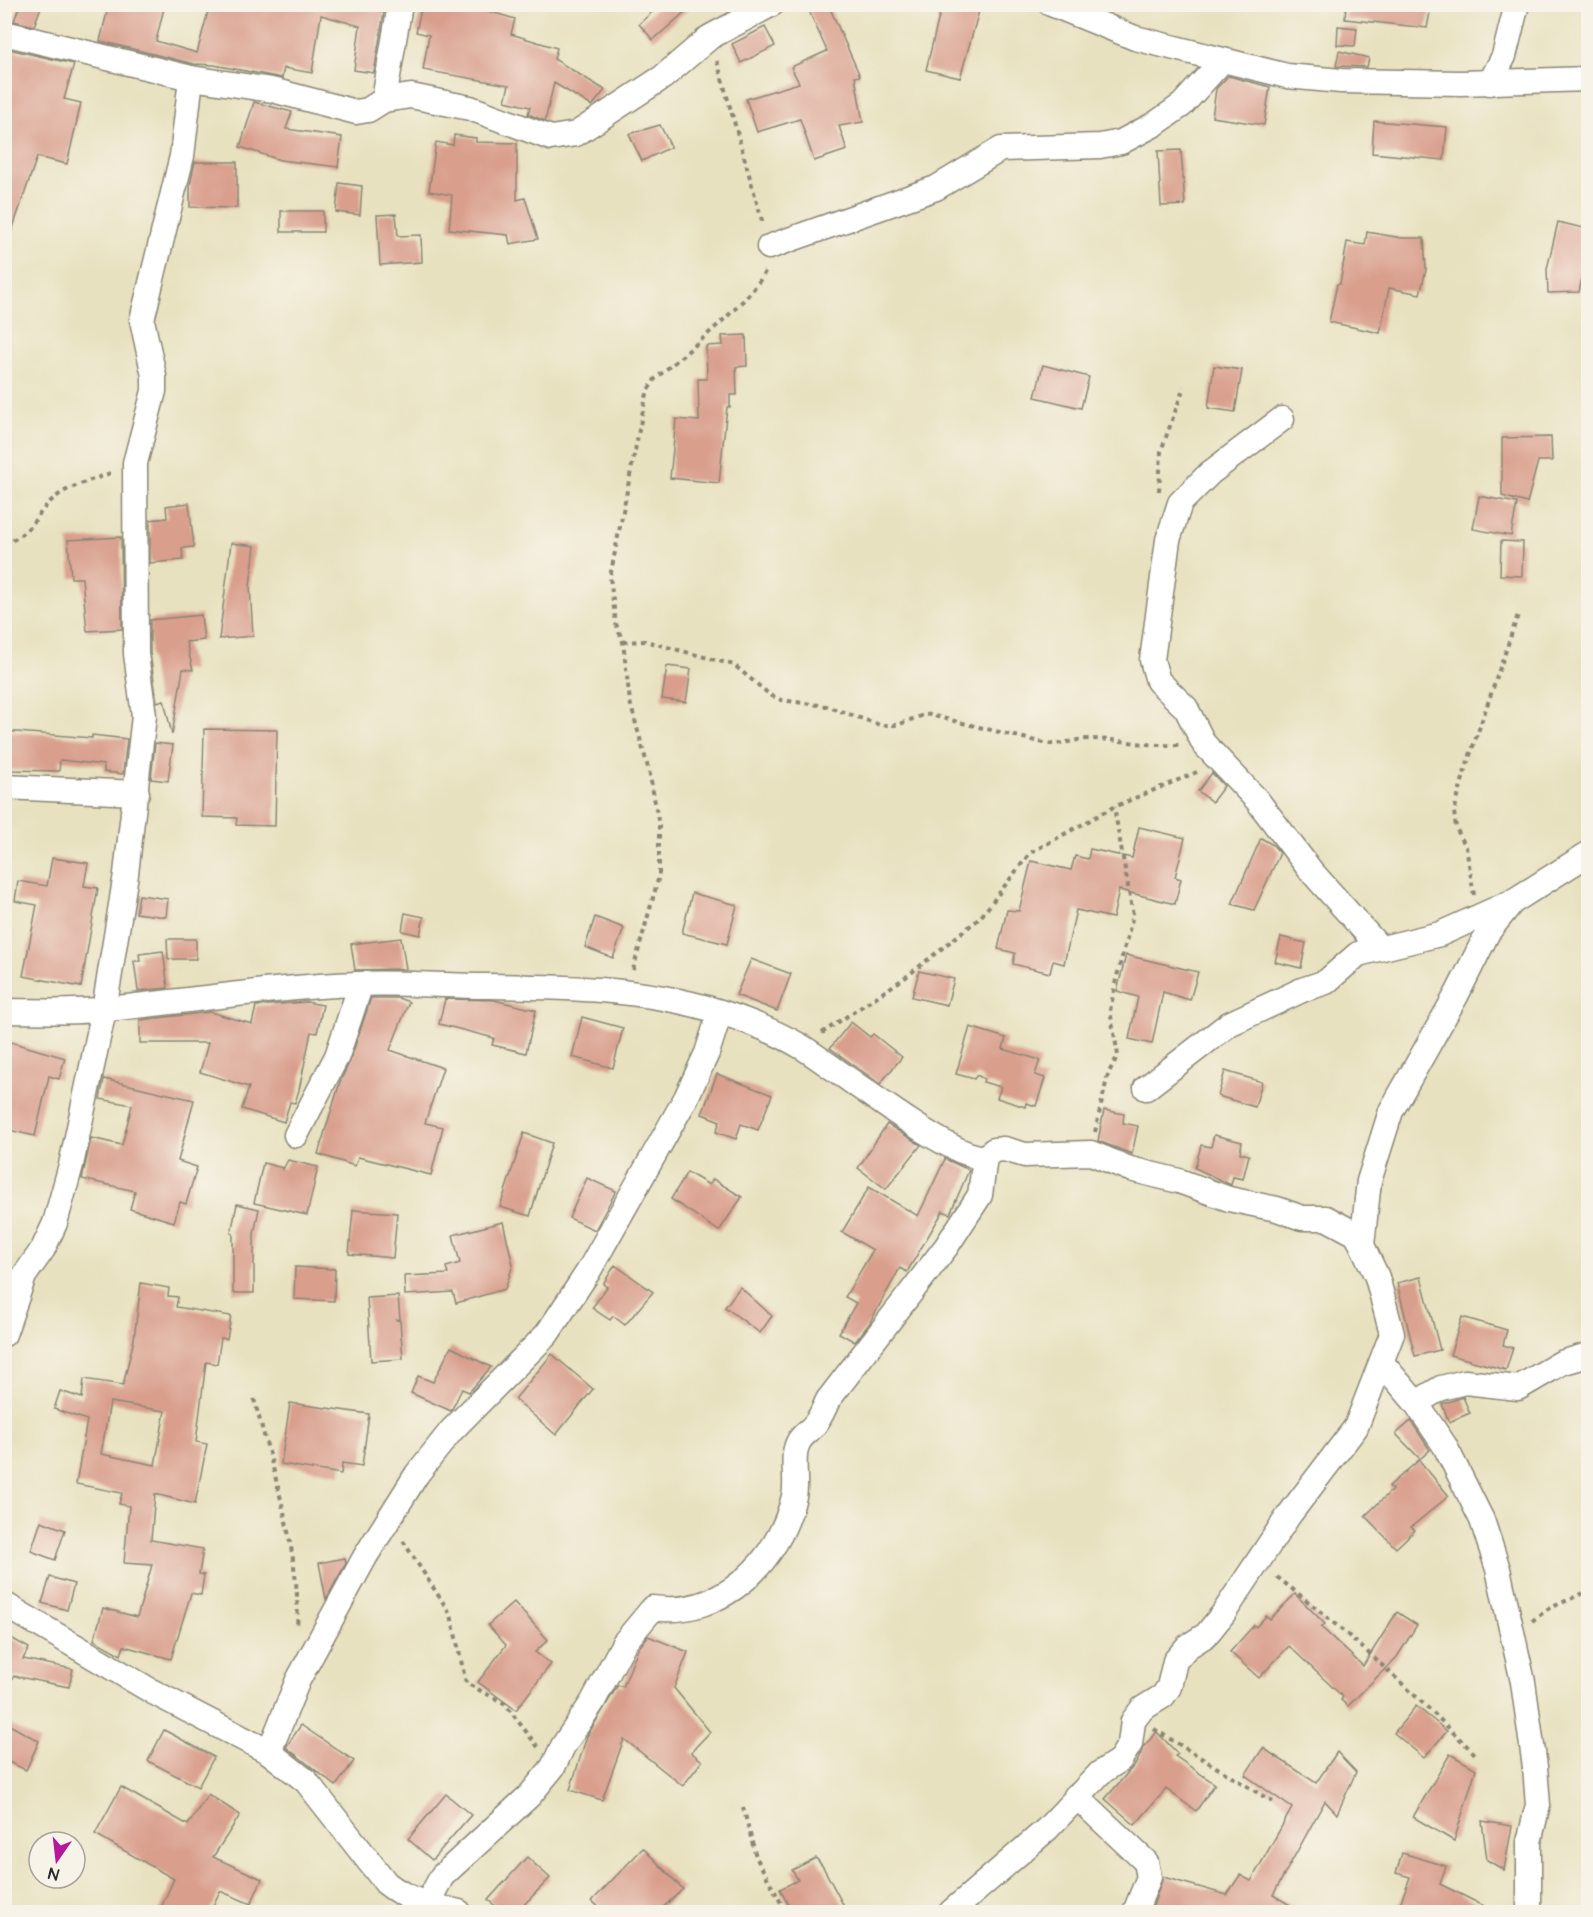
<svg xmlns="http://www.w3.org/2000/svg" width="1593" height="1917" font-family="'Architects Daughter',sans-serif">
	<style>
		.building { fill: #d99e8c; fill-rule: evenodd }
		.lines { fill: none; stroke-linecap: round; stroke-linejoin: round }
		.minor-casing { stroke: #8a8675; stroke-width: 27 }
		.path { stroke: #8a8675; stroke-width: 4; stroke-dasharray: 4.5 4.5; stroke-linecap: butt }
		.minor { stroke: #fff; stroke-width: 24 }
	</style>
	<rect width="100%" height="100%" fill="#f7f3e8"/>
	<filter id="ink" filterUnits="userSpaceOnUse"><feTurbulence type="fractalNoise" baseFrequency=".0167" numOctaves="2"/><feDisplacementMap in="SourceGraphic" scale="12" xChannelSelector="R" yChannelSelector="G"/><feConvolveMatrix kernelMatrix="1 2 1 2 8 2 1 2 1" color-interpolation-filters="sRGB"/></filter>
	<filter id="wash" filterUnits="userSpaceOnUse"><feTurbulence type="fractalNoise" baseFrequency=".008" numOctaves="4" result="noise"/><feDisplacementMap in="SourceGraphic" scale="24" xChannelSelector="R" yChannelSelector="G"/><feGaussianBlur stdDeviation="1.35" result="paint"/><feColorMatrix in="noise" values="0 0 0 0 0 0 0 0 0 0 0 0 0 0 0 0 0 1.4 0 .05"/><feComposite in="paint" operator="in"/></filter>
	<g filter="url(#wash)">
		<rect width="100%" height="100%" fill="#e8e1bf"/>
		<g id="blocks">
			<g class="building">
				<polygon points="20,4 42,4 34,26 14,21"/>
				<polygon points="109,4 165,4 156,41 197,53 210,4 349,4 384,12 374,73 354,70 360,26 321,15 312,73 284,68 282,78 214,65 194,64 100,41"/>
				<polygon points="422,4 444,4 474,11 475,7 515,19 511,34 557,48 554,59 605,90 592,106 554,83 545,121 528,114 530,107 505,101 509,85 423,70 429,35 416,32"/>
				<polygon points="661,4 694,4 653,40 639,24"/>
				<polygon points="806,4 828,4 860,76 855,77 863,122 839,126 847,150 814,161 800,119 757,132 746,99 799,83 791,67 827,51"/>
				<polygon points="942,4 981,4 960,78 926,70"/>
				<polygon points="1346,4 1417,4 1431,7 1427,28 1345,19"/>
				<polygon points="1338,26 1357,28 1355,46 1337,45"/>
				<polygon points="765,27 775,46 741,63 732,44"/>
				<polygon points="4,48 74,64 64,99 81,103 67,164 37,157 8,242 4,241"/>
				<polygon points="1339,51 1369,58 1367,67 1336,66"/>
				<polygon points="1228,76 1270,87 1264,125 1212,117 1216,89"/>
				<polygon points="254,102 292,112 286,129 342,137 338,167 280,160 240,147"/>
				<polygon points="1374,121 1447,127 1444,160 1372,153"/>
				<polygon points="660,125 671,147 642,161 629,134"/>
				<polygon points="454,135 476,138 476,142 517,143 517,200 525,198 538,239 510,244 508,235 449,229 452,195 429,191 436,142 453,145"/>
				<polygon points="1181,150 1185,205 1161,206 1158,151"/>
				<polygon points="195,162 237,162 237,208 190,207 190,185"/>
				<polygon points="339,183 362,186 360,215 336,212"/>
				<rect x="281" y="211" width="42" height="21"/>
				<polygon points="396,214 398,236 421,235 422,262 380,265 377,215"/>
				<polygon points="1558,222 1588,229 1588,251 1579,292 1548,293 1547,269"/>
				<polygon points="1367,232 1402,238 1424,238 1426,270 1420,294 1389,288 1380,333 1329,322 1337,284 1340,284 1347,242 1365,245"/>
				<polygon points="746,335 747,366 736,367 737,395 730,395 730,407 727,407 719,483 670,478 676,419 699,421 698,379 707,379 706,346 723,345 722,336"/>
				<polygon points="1043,365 1089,377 1081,408 1035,397"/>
				<polygon points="1214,366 1242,370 1235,412 1208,408"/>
				<polygon points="1551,437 1552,461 1538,461 1527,503 1502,496 1502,438"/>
				<polygon points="1479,496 1517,503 1511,536 1473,529"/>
				<polygon points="189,503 194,547 182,548 183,560 150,563 150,520 167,518 166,506"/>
				<polygon points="121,537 122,629 87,631 82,578 71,578 68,540"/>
				<polygon points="1501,541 1523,542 1522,576 1500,575"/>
				<polygon points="231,543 255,546 250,586 253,636 219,639"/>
				<polygon points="201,615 204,640 186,642 193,670 183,669 172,735 164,700 157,702 150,653 150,620"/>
				<polygon points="667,666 691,669 686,702 662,699"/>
				<polygon points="204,729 277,730 275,826 236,825 237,818 202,817"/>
				<polygon points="4,731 92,738 92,735 127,739 123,774 104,772 104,765 60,760 59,771 4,770"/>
				<polygon points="155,743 173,745 168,781 151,779"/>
				<polygon points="1212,773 1224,786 1212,802 1198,791"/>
				<polygon points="1139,827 1185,838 1175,877 1181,879 1175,904 1119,890 1113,918 1076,910 1064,964 1053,961 1050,973 1013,964 1015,953 998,949 1007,910 1019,911 1031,861 1071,870 1075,856 1088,859 1090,849 1132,858"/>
				<polygon points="1261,838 1273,845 1280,853 1254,910 1232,904"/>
				<polygon points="52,858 88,863 84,886 98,888 81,987 23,976 37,905 15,901 18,881 47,886"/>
				<polygon points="692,893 737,905 727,944 682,933"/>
				<polygon points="139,895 168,899 166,917 136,913"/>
				<polygon points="405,913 424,917 420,935 402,931"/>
				<polygon points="595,917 624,928 613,958 585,947"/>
				<polygon points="1281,937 1306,943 1301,968 1275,962"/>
				<polygon points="401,938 406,969 355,970 351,944"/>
				<polygon points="167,939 196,939 196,959 168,959"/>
				<polygon points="163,951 168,988 138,991 134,961 140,961 139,954"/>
				<polygon points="1126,955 1198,972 1190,1000 1163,992 1152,1044 1129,1039 1138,997 1117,991"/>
				<polygon points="751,959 791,974 777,1011 736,995"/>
				<polygon points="919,971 954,979 947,1005 912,997"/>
				<polygon points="371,998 398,998 409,1002 390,1050 443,1068 425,1123 443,1127 431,1175 358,1157 355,1166 318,1154 340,1082 350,1061"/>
				<polygon points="445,999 494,1000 536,1010 526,1053 492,1045 494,1038 439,1024"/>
				<polygon points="306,1002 323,1005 317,1033 311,1032 299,1090 295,1103 290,1102 284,1122 242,1109 249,1087 200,1072 208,1043 140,1043 140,1020 210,1012 252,1024 256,1006"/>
				<polygon points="582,1017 623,1028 613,1068 572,1057"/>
				<polygon points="851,1022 870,1037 873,1034 902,1057 880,1084 830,1048"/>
				<polygon points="970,1027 1006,1038 1003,1049 1040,1060 1035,1075 1045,1078 1036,1106 1026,1103 1025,1107 997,1098 1001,1087 983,1082 984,1079 977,1075 974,1079 956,1074"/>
				<polygon points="4,1040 65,1058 59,1079 49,1076 35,1136 4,1129"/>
				<polygon points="1225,1071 1262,1082 1255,1107 1218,1096"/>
				<polygon points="717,1074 772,1095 758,1130 741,1124 736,1139 716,1132 720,1121 702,1114"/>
				<polygon points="104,1079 194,1100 178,1161 197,1167 186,1204 180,1202 174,1222 130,1209 135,1191 82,1179 91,1138 122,1145 132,1105 100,1099"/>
				<polygon points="1104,1110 1124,1114 1123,1123 1138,1126 1132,1154 1098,1141"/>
				<polygon points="887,1124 921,1145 886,1189 858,1168"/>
				<polygon points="524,1133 552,1143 530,1216 500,1207"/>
				<polygon points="1214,1135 1242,1142 1240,1153 1249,1155 1243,1179 1233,1177 1231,1185 1195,1168 1201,1145 1211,1147"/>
				<polygon points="945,1159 969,1170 950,1214 943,1211 907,1272 900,1268 869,1324 855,1342 839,1333 856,1303 845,1297 873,1250 842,1232 869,1187 918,1216"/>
				<polygon points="288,1160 318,1167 307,1215 254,1203 263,1163 283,1168 282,1171"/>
				<polygon points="687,1172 709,1185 713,1179 742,1197 719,1231 671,1199"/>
				<polygon points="587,1178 616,1191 595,1230 569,1218"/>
				<polygon points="237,1204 259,1209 254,1234 254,1293 233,1293 233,1234 231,1233"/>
				<polygon points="353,1210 397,1213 393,1258 349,1254"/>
				<polygon points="503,1222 513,1265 505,1289 456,1303 453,1292 405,1295 404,1276 448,1274 446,1267 460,1263 453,1235"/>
				<polygon points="615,1265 653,1292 625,1325 613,1316 610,1320 592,1308 607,1287 603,1284"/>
				<polygon points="295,1267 335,1269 334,1301 294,1299"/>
				<polygon points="1421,1277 1440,1350 1415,1356 1397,1283"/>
				<path d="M141,1283L169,1288L168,1296L178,1297L176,1307L231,1316L227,1339L221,1338L217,1364L206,1362L196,1442L207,1444L195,1504L155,1494L151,1540L203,1549L199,1574L204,1575L201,1595L191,1593L171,1659L124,1646L121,1655L94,1640L103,1608L137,1617L152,1565L124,1563L129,1506L119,1504L122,1493L76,1484L87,1420L54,1409L60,1391L82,1398L84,1379L123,1385L134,1339ZM110,1402L165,1411L155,1465L101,1454Z"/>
				<polygon points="740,1287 772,1316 760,1333 725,1307"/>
				<polygon points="398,1296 400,1319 397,1320 400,1321 403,1359 371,1361 367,1298"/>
				<polygon points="1462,1317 1507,1330 1503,1345 1513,1348 1506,1370 1450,1355"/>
				<polygon points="451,1347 491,1367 469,1392 462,1389 451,1411 411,1393 418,1376 433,1382"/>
				<polygon points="552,1354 593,1389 556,1435 515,1399"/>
				<polygon points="1463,1397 1470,1413 1449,1422 1442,1404"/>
				<polygon points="290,1403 369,1414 362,1466 342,1463 341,1474 281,1464"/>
				<polygon points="1411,1421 1430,1450 1420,1459 1396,1434"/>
				<polygon points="1419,1460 1449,1496 1411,1527 1415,1530 1396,1548 1365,1516 1392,1490 1389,1486"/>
				<polygon points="41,1521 65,1530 55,1560 31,1551"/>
				<polygon points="345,1558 346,1563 326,1599 319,1563"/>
				<polygon points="50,1577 74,1584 67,1610 42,1603"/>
				<polygon points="1295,1594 1325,1624 1321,1627 1363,1666 1397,1612 1417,1625 1397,1657 1348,1706 1341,1700 1343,1697 1289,1646 1259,1678 1230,1652 1254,1625 1256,1627 1266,1616 1270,1619"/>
				<polygon points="514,1602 548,1640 535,1652 551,1664 516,1710 478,1682 506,1645 488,1625"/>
				<polygon points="4,1634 29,1648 23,1659 73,1669 69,1687 14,1676 4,1692"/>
				<polygon points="648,1636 688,1652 674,1688 710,1732 691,1752 702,1761 683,1786 624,1739 602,1800 570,1790 587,1736 618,1685 623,1687 638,1649"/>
				<polygon points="1416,1706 1447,1731 1424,1758 1394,1733"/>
				<polygon points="4,1722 39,1741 26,1770 4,1760"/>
				<polygon points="301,1725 354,1761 336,1786 286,1747"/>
				<polygon points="164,1730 214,1757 198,1787 148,1761"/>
				<polygon points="1157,1732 1178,1754 1175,1756 1215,1784 1196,1811 1166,1789 1135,1825 1105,1799 1137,1762 1144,1746"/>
				<polygon points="1263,1748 1316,1783 1337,1752 1356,1772 1337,1814 1325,1801 1273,1895 1302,1912 1165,1912 1152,1909 1163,1877 1227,1895 1240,1875 1251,1881 1292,1808 1245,1775"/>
				<polygon points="1450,1754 1476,1769 1454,1841 1413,1817"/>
				<polygon points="121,1787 188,1825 208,1794 240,1815 213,1857 262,1879 251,1904 220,1891 210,1912 159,1912 174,1879 95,1834"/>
				<polygon points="446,1794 471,1815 432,1860 408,1839"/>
				<polygon points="1482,1821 1512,1826 1504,1870 1487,1860"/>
				<polygon points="643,1848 683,1889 658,1912 604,1912 592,1901"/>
				<polygon points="1402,1853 1446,1866 1440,1884 1496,1912 1397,1912 1410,1877 1396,1873"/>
				<polygon points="527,1857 550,1878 517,1912 503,1912 488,1900"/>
				<polygon points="816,1858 823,1867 847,1912 792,1912 780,1889 798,1880 792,1870"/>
			</g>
		</g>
	</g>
	<g filter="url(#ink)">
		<use href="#blocks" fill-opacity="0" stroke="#8a8675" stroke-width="1.5"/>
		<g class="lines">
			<defs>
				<g id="minor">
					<polyline points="1051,4 1135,38 1287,76 1341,81 1461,83 1588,79"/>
					<polyline points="4,33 191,78 272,90 356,112 368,110 384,100 411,96 470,108 551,138 576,134 663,77 710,37 772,4"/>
					<polyline points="1490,83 1504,56 1517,4"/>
					<polyline points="384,100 400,4"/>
					<polyline points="769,247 936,188 1001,149 1100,146 1121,142 1155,124 1182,105 1221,62"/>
					<polyline points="1282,419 1210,473 1180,503 1168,540 1152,660 1158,681 1186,708 1204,744 1257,800 1311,871 1379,947"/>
					<polyline points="4,787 137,793"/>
					<path d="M4,1011C39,1011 74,1013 107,1009C191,1001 274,987 358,984C401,982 445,986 487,986C564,987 643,988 717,1011C746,1020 776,1032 802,1047C838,1069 951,1160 985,1157"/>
					<polyline points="1146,1088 1229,1024 1302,990 1326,982 1358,954 1440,934 1507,904"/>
					<polyline points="296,1135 337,1056 361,984"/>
					<polyline points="4,1334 24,1276 43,1249 55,1223 71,1165 104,1010 126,874 144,716 136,654 135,463 154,391 154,376 142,320 182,156 191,78"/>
					<polyline points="1382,1363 1416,1403 1445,1446 1482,1520 1498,1569 1523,1682 1535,1767 1538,1805 1529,1842 1529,1912"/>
					<polyline points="1416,1403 1441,1388 1465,1382 1518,1388 1561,1363 1588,1355"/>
					<path d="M4,1604L153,1692L269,1752L306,1781L386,1883C407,1900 433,1906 459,1912"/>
					<polyline points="269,1752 298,1680 365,1557 417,1474 451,1431 547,1334 588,1272 686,1098 707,1053 720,1012"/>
					<polyline points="1076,1796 1146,1862 1149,1877 1135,1912"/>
					<path d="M410,1912L427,1904L442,1876L530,1795L553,1767L563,1746L592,1703L624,1643L653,1608C723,1618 780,1560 794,1496C798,1479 790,1456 799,1441C803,1434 811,1430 815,1424C821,1417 824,1408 828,1400L946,1247L980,1195L985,1157L994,1150L1004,1149L1025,1155L1091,1153L1130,1169L1179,1181L1229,1199L1277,1209L1302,1218H1326L1356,1234L1362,1245"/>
					<polyline points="951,1912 1047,1829 1100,1773 1120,1760 1130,1744 1133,1721 1142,1709 1163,1696 1169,1687 1175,1661 1187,1647 1206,1635 1223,1614 1289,1515 1356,1427 1392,1334 1377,1277 1362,1245 1369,1181 1391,1111 1457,994 1488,932 1512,902 1588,854"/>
				</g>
			</defs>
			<use href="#minor" class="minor-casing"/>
			<g class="path">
				<polyline points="717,61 763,224"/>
				<polyline points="1159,491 1161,451 1184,387"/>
				<path d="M4,544C36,532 36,509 60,494C75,484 96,479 113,472"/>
				<path d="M623,642L645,641L734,665L770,695L781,700L826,706L880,725H897L926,714L1048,744C1062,745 1075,739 1090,739C1120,739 1149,747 1180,745"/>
				<polyline points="1474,895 1466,847 1456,828 1454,812 1466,767 1519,612"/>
				<path d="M633,970L659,876V826L650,775L630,702L623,642L616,624L610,577L643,410L648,390L655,379C682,355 755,299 766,269"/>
				<polyline points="822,1033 906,977 980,918 1030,853 1114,807 1197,772"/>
				<polyline points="1095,1132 1108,1074 1118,1055 1110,1011 1116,980 1133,915 1114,807"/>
				<path d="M254,1399C272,1465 302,1561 297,1628"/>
				<polyline points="403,1541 451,1615 466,1683 504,1703 538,1747"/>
				<path d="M1277,1577C1348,1632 1412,1691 1476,1755"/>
				<polyline points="1532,1621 1548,1609 1588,1591"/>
				<polyline points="1154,1729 1276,1804"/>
				<polyline points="743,1807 756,1857 786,1912"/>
			</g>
			<use href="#minor" class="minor"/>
		</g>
	</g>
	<rect width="1593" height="1917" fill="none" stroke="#f7f3e8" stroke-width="24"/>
	<g transform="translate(57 1860) rotate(194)"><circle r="28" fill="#f7f3e8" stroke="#a5a39c" stroke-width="1.5"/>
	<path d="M0-4.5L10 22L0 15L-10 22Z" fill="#b5179e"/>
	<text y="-9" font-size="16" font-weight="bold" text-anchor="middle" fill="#2b2b2b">N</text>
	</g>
</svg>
